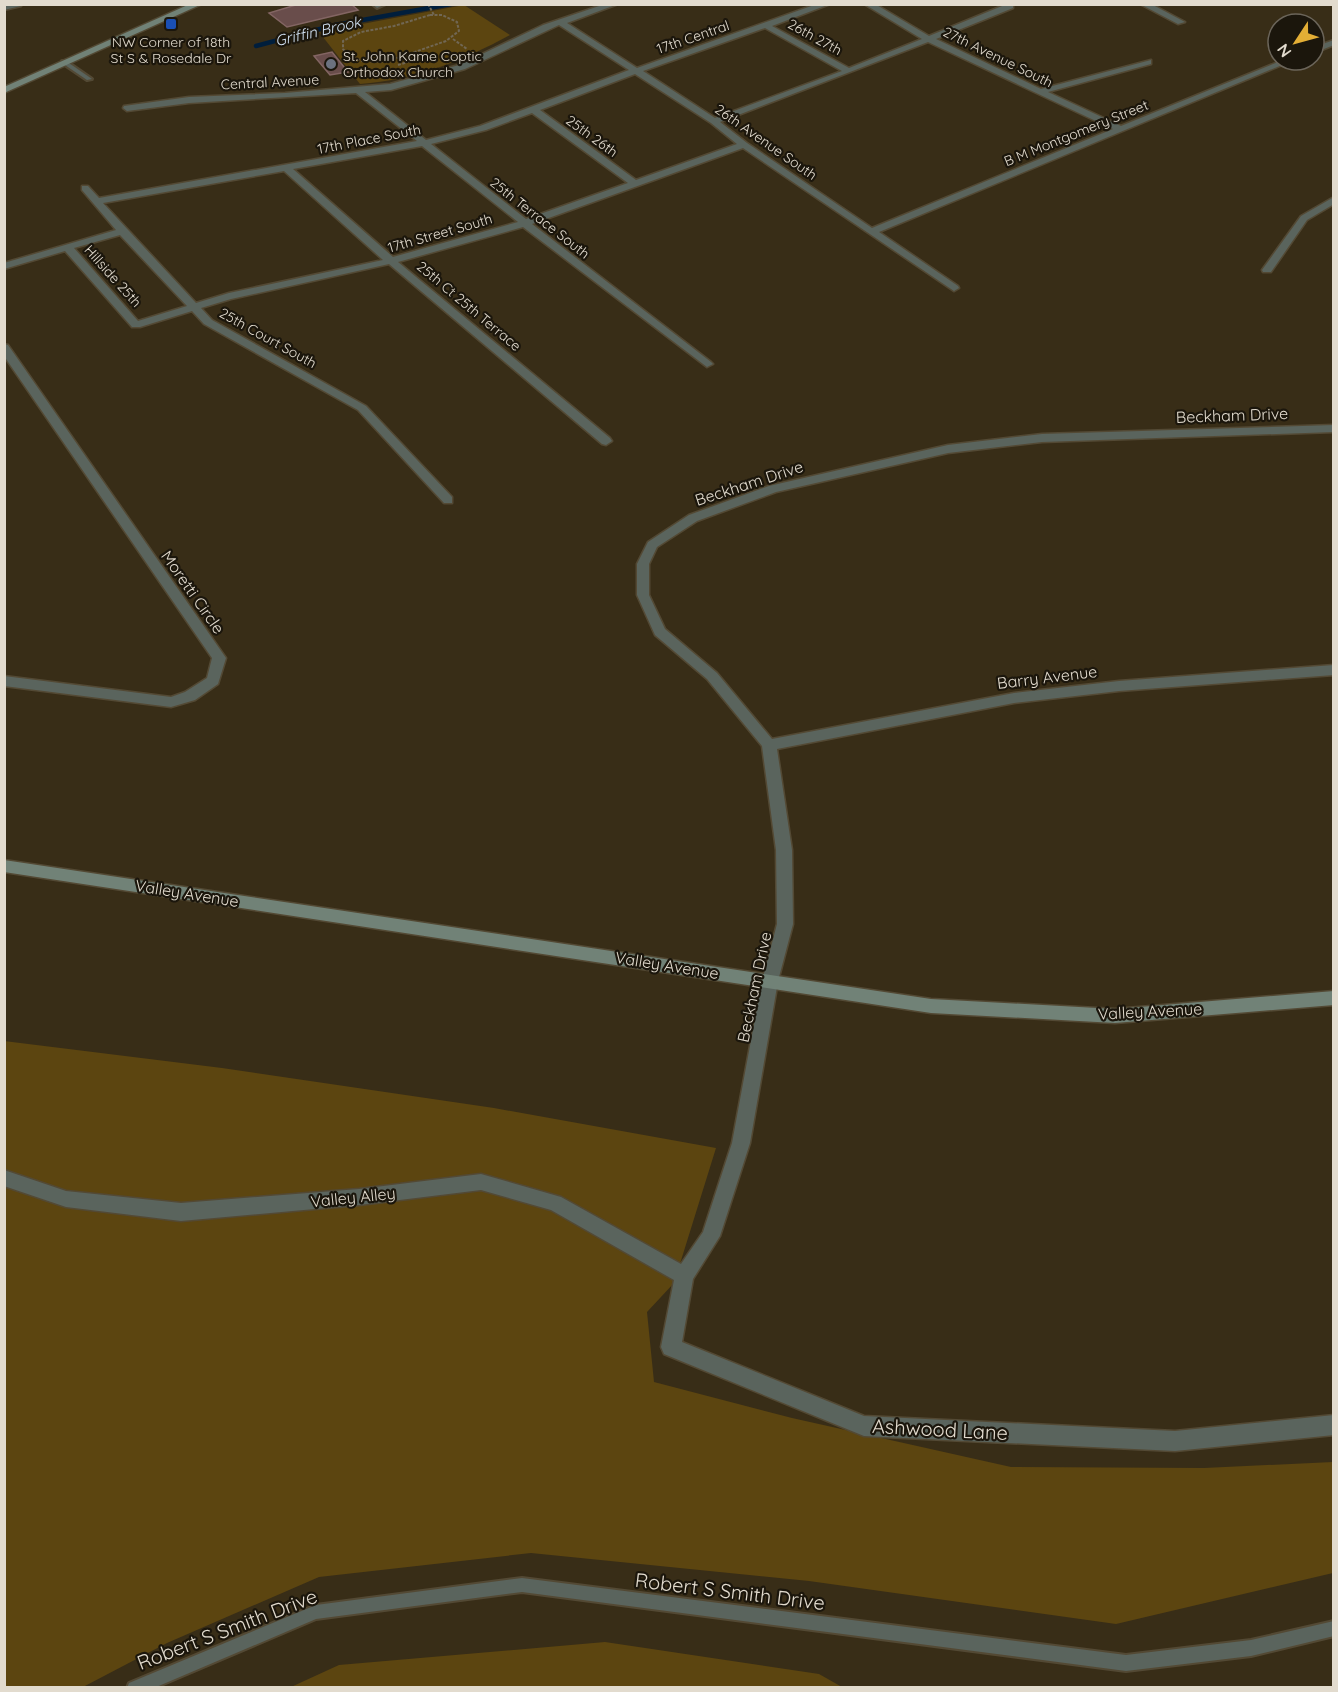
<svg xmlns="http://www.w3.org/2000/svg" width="1338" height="1692" font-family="Quicksand,sans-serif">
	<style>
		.green { fill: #5c4510 }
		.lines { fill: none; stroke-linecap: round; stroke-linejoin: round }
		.stream { stroke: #001e3c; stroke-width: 4.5 }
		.building { fill: #694d4b; stroke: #836563; stroke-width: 1.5 }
		.lane-casing { stroke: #534934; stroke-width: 4 }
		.street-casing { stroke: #534934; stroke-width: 3 }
		.secondary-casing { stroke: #534934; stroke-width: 3 }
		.path { stroke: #716754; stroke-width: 2; stroke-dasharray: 3 1.5; stroke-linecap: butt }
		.lane { fill: #5a645d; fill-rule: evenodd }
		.street { fill: #5a645d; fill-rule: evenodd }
		.secondary { fill: #718277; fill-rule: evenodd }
		.transit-dot { fill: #1a4fb4; stroke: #1b160c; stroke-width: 2 }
		.worship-dot { fill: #6b7280; stroke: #1b160c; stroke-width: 2 }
		.labels { text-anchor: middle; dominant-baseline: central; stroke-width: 4.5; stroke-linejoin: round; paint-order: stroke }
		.far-street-label { font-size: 14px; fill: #e2dbce; stroke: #1b160c }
		.far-poi-label { font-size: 14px; fill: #e2dbce; stroke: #1b160c }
		.far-water-label { font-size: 15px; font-style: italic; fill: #d2e2f3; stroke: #1b160c }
		.street-label { font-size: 16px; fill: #e2dbce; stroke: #1b160c }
		.near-street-label { font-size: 20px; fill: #e2dbce; stroke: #1b160c }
	</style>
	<rect width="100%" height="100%" fill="#382d17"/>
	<g class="green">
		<path d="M464,5L510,35C462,61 415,80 360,84L319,32Z"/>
		<polygon points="4,1041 222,1068 494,1108 716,1148 674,1283 647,1312 654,1382 792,1418 1011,1467 1204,1468 1333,1462 1333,1573 1116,1624 809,1581 531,1553 319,1577 167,1643 83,1687 5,1687"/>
		<polygon points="605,1642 819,1674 842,1687 291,1687 339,1665"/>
	</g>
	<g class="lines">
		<polyline class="stream" points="256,46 335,25 451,4"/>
	</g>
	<g class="building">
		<polygon points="299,4 351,4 358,10 287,27 269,13"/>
		<polygon points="332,52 348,72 330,75 314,56"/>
	</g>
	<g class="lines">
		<defs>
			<g id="lane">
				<polygon points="372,4 386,4 377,8"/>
				<polygon points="62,61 66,61 92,79 87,80 62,63"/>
				<polygon points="522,1578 1126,1655 1251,1640 1334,1621 1334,1636 1251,1656 1126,1671 522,1592 316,1619 154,1688 127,1688 129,1683 316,1605"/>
			</g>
			<g id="street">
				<polygon points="22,4 21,6 4,10 4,5"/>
				<path d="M605,4H618L567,23L637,68L817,4H830L772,26L849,68L922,39L864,4H875L929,36L1007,4H1013V8L936,39L1041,89L1151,60V64L1048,92L1121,126L1283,60H1294L879,232L958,286L959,288L954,291L743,148L532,224L711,362L713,364L707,367L523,227L398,262L610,438L612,441L606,445L602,444L389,264L231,299L201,308L212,320L366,406L452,497V503H444L358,410L204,324L192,311L140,327H132L65,251L4,269V263L116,230L82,190V186H88L99,198L417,141L356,93L189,103L127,111L123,108L124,106L189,97L285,93L390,84L459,65L543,25ZM559,25L629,70L480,126L426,140L365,92L391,90L465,69ZM765,28L842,71L715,118L643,71ZM928,42L1113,129L872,228L747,143L720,122ZM635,74L711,123L737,144L636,180L540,110ZM532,113L628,183L526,219L431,144L486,130ZM422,146L518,222L393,257L293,169ZM284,171L383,260L229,293L196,303L103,203ZM120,235L187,306L138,321L74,248Z"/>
				<polygon points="1140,4 1151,4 1185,22 1178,24"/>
				<polygon points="1334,40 1334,45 1314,53 1314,47"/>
				<polygon points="1334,197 1334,204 1307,220 1271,272 1263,272 1262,270 1301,216"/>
				<polygon points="4,344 8,345 226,658 218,684 195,700 171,707 4,686 4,676 171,697 185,692 207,678 212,658 4,356"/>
				<polygon points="1334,425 1334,432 1042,442 948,453 776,492 697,521 657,547 649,564 649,595 665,629 717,673 772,739 1014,693 1119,681 1334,665 1334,675 1119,691 1014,703 777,749 792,850 793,924 778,981 750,1143 720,1236 693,1279 682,1342 864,1416 1175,1431 1334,1415 1334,1435 1175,1451 864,1436 664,1354 661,1347 674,1280 551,1210 481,1190 359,1205 181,1221 66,1207 4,1186 4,1170 66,1191 181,1203 359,1189 481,1174 561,1197 681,1264 703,1232 732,1143 762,981 777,924 776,850 762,746 707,679 655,635 637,595 637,564 648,542 689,515 769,486 948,445 1042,434"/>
			</g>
			<g id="secondary">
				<polygon points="190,4 202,4 4,93 4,87"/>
				<polygon points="4,860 931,999 1115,1009 1334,991 1334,1005 1115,1023 931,1013 4,872"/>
			</g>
		</defs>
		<use href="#lane" class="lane-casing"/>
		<use href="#street" class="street-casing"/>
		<use href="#secondary" class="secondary-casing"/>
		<g class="path">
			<polyline points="428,4 434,15"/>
			<polygon points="430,15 442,15 457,22 459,31 446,41 386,62 362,61 348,55 343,49 343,41 361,32 394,26"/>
			<polyline points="453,39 467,49"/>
			<polygon points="414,58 418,58 419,60 411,61"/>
			<polyline points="418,58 427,54"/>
			<polyline points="398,65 411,61"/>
		</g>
		<use href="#lane" class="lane"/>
		<use href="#street" class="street"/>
		<use href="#secondary" class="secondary"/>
	</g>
	<rect class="transit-dot" x="165" y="18" width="12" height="12" rx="3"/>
	<circle class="worship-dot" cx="331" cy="64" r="6"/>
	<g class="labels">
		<g class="far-street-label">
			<text transform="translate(693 37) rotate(-19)">17th Central</text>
			<text transform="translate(815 37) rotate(29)">26th 27th</text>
			<text transform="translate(998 57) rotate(26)">27th Avenue South</text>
			<text transform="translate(270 82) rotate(-3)">Central Avenue</text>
			<text transform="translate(1076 133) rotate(-22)">B M Montgomery Street</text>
			<text transform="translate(592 136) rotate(36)">25th 26th</text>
			<text transform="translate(369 139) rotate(-11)">17th Place South</text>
			<text transform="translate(766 142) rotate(35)">26th Avenue South</text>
			<text transform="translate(540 218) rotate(38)">25th Terrace South</text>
			<text transform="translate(440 233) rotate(-16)">17th Street South</text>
			<text transform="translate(113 276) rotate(48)">Hillside 25th</text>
			<text transform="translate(469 306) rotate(40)">25th Ct 25th Terrace</text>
			<text transform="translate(268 338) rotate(29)">25th Court South</text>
		</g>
		<g class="far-poi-label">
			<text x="171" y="42">NW Corner of 18th<tspan x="171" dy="16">St S &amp; Rosedale Dr</tspan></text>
			<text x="343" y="56" text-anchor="start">St. John Kame Coptic<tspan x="343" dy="16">Orthodox Church</tspan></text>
		</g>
		<g class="far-water-label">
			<text transform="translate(318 31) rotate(-13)">Griffin Brook</text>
		</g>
		<g class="street-label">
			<text transform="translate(1232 415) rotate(-2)">Beckham Drive</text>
			<text transform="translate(749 483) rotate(-18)">Beckham Drive</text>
			<text transform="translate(193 592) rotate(55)">Moretti Circle</text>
			<text transform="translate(1047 677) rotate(-7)">Barry Avenue</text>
			<text transform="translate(187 893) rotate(9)">Valley Avenue</text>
			<text transform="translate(667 965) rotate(9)">Valley Avenue</text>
			<text transform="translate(754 987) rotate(-78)">Beckham Drive</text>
			<text transform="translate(1150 1011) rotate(-3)">Valley Avenue</text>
			<text transform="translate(353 1197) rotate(-6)">Valley Alley</text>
		</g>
		<g class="near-street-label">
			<text transform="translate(940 1429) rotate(3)">Ashwood Lane</text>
			<text transform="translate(730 1591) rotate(7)">Robert S Smith Drive</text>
			<text transform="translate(227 1629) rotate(-21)">Robert S Smith Drive</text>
		</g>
	</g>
	<rect width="1338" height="1692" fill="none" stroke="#e2dbce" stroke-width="12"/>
	<g transform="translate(1296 42) rotate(234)"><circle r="28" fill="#1b160c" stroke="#6b655a" stroke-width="1.5"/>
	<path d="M0-4.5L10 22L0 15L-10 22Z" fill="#e3ae35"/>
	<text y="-9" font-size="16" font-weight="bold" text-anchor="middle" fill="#e2dbce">N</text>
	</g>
</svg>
